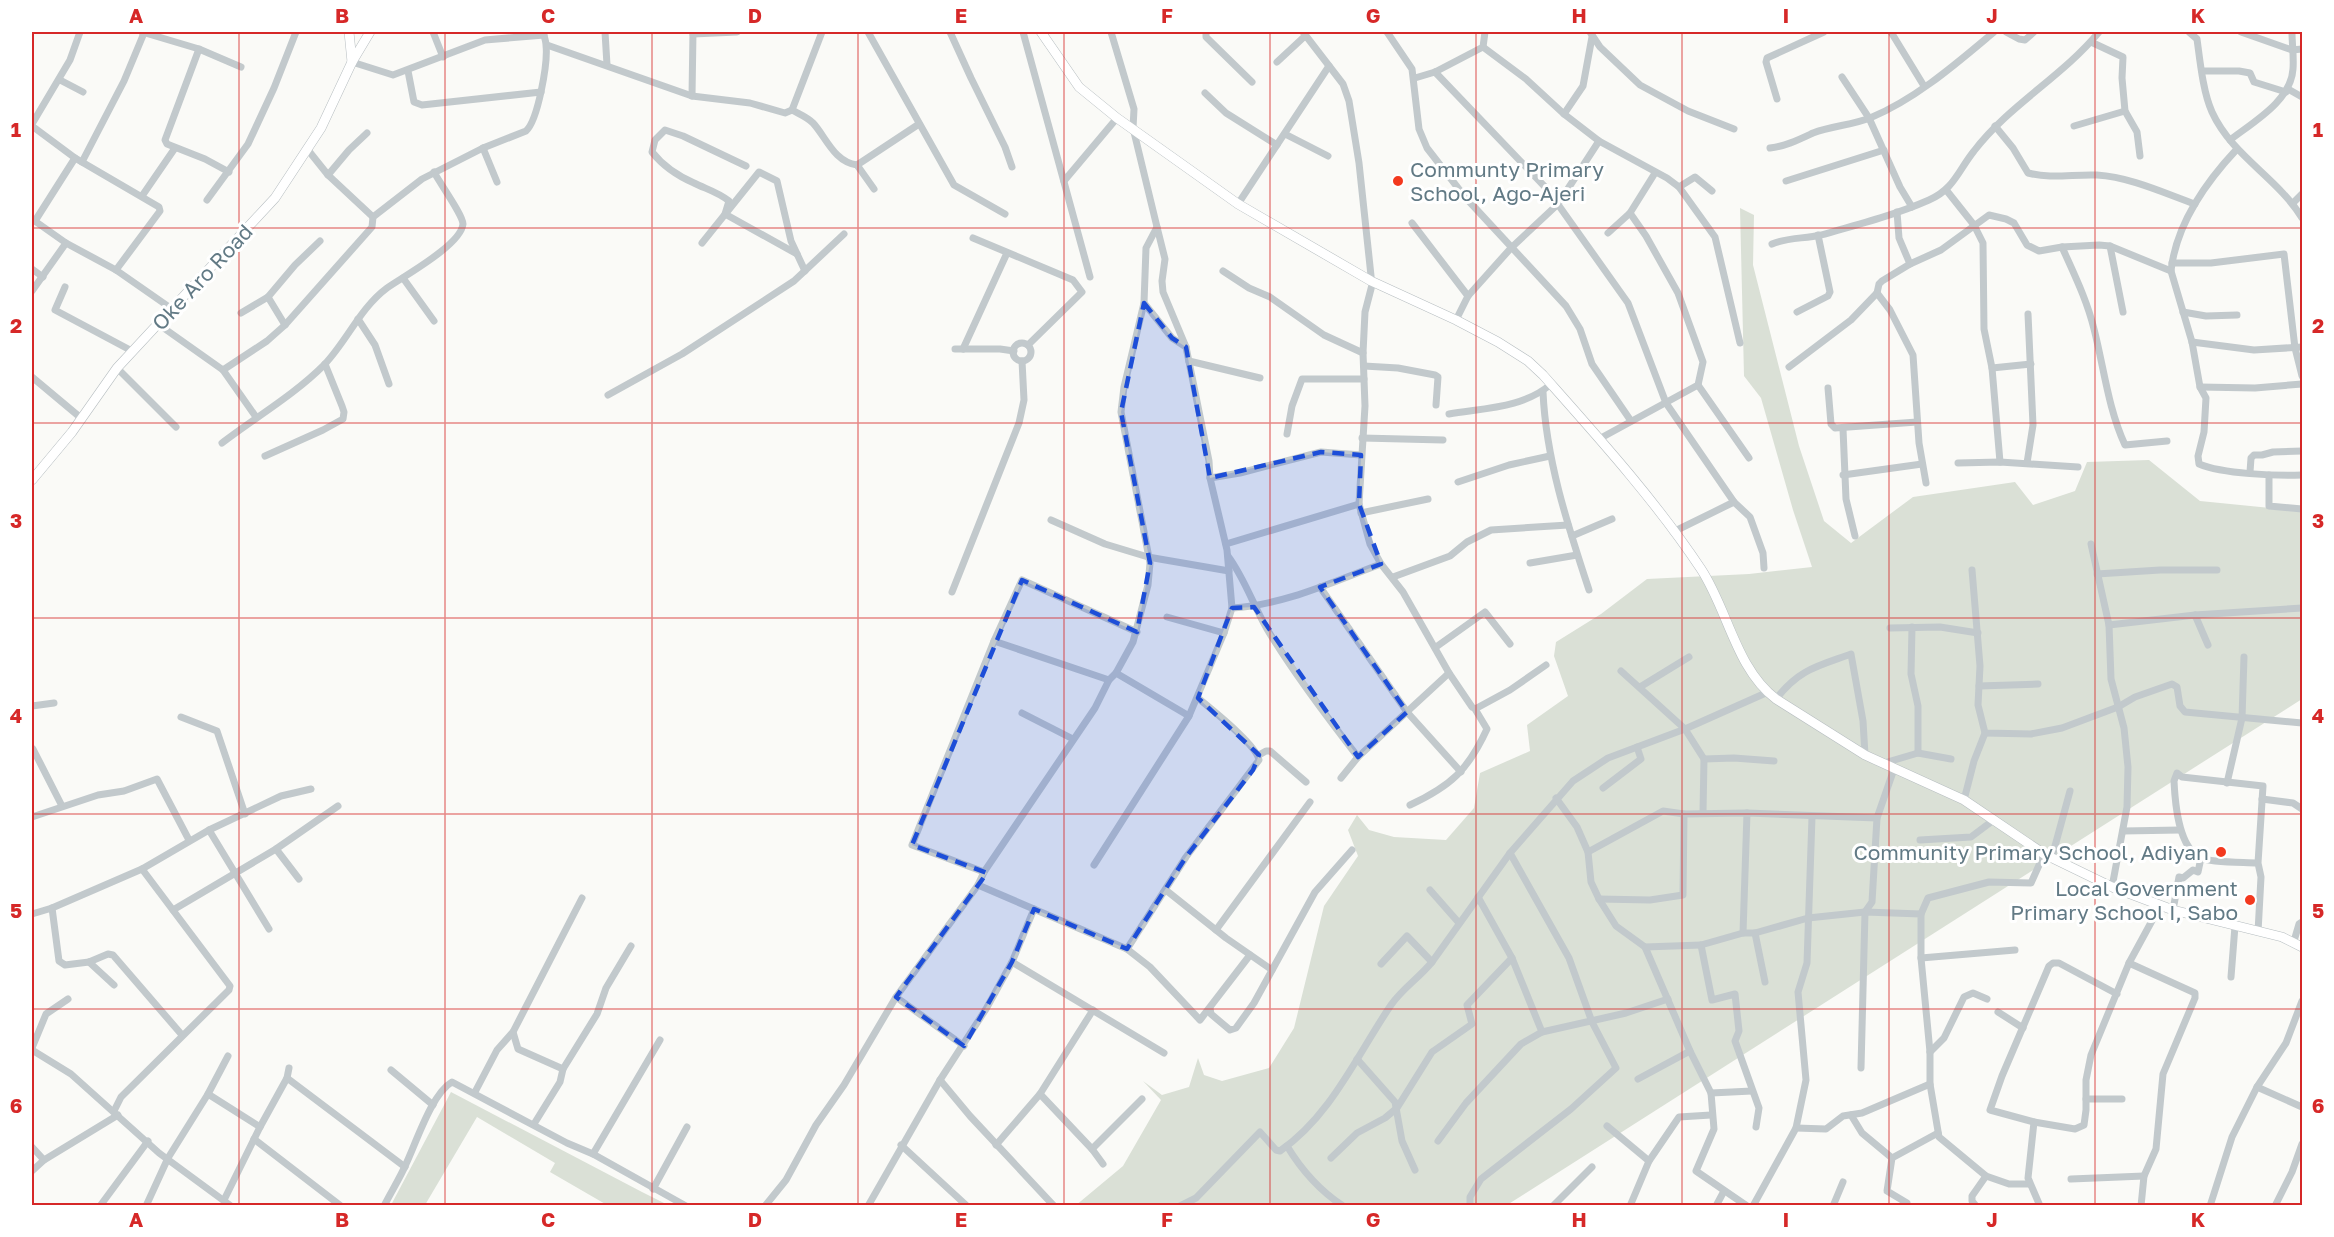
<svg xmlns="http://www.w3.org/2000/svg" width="2334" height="1237" font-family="'Golos Text',sans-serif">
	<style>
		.green { fill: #dae0d6 }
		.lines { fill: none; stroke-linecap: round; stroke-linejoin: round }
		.major-casing { stroke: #b6bdc0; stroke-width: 10 }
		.minor { stroke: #c2c9cc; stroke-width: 7 }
		.major { stroke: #fff; stroke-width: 9 }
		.marked { fill: #1d4ed8; fill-opacity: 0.2; stroke: #1d4ed8; stroke-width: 4.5; stroke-dasharray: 12 8; stroke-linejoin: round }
		.grid { fill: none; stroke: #d62828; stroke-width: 1.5; stroke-opacity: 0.55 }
		.poi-dot { fill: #f3391e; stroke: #fff; stroke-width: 2 }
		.labels { text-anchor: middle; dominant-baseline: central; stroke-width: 6; stroke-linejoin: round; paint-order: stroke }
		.poi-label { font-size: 21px; fill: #627a85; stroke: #fff; text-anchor: end }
		.street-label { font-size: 21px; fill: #627a85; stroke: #fff }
		.neatline { fill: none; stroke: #d62828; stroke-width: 2 }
		.grid-label { font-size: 20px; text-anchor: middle; font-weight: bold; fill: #d62828 }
	</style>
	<rect width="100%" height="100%" fill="#fafaf7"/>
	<g class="green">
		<polygon points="1740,208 1754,215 1753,265 1799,446 1824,521 1851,543 1913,497 2015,482 2033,505 2075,491 2087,462 2149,460 2200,501 2302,511 2302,699 1507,1205 1075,1206 1123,1166 1161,1100 1143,1081 1162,1095 1189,1087 1198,1058 1204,1075 1222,1081 1269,1068 1294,1028 1324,906 1358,856 1348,830 1357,815 1369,830 1394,837 1446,840 1474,808 1480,773 1530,751 1527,725 1568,696 1554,656 1556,642 1601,614 1647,579 1749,574 1812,567 1793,510 1761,398 1744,376"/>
		<polygon points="451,1092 642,1192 668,1205 607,1205 550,1172 555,1163 477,1117 425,1205 391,1205"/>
	</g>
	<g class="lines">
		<defs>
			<g id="major">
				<polyline points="349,32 352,62"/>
				<path d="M1041,32L1079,87L1117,118L1238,204L1371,281L1456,320L1498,342L1528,361L1543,375C1598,437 1655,500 1701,569C1728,610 1736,669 1776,699L1865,755L1964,800L2044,854L2112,887L2173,910L2282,937L2302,947"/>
				<polyline points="32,480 72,432 117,368 275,198 321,128 352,62 370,32"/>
			</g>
		</defs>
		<use href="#major" class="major-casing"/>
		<g class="minor">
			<polyline points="142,32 199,49 241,67"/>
			<polyline points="433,32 443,57"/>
			<polyline points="605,32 607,65"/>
			<polyline points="868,32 954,185 1005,214"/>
			<polyline points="950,32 971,78 1005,147 1012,167"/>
			<polyline points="1023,32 1090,277"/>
			<polyline points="1111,32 1134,109 1133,128 1157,227 1146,248 1144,303 1172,338 1186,347"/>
			<polyline points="1206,32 1206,37 1252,82"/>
			<polyline points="1303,32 1343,84 1349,101 1359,163 1372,285 1365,312 1363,353 1365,406 1359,504 1370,544 1381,564 1403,592 1449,673 1472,707"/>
			<polyline points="1387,32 1412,69 1419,129 1427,148 1465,197 1566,306 1580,329 1592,364 1631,421"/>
			<polyline points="1590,32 1600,47 1640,85 1688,111 1734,129"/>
			<polyline points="1891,32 1924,86"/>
			<polyline points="2006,32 2019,39 2025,40 2034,32"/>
			<path d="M2189,32L2197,39C2200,61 2203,92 2212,112C2232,156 2278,178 2302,218"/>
			<polyline points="2241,32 2292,50 2302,49"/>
			<polyline points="693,34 737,32"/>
			<polyline points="2091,42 2123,57 2122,78 2125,111 2137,132 2140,156"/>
			<path d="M547,45L692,96L750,103L785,113L792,110C799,114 807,117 813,123C826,137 834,162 857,165L874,189"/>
			<polyline points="1483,47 1526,79 1564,114 1599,141 1667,178 1679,187 1715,237 1740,343"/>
			<polyline points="199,49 165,140 167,144 205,159 229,172"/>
			<polyline points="352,62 393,75 485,40 544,35"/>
			<polyline points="1277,62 1305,36"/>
			<polyline points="408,71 414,102 422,105 541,92"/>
			<polyline points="2202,71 2239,71 2250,73 2254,82 2286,92"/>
			<polyline points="1435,72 1547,189 1628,303 1666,403 1734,502 1750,517 1763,553 1764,568"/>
			<polyline points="1842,77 1869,118 1900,187 1912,207"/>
			<polyline points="1415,78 1435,72 1483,47 1485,32"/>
			<polyline points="60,80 83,92"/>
			<polyline points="2288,89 2302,97"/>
			<polyline points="1205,93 1226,113 1277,145"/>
			<polyline points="692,96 693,32"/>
			<polyline points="1777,99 1766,62 1767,58 1824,32"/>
			<polyline points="792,110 822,32"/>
			<polyline points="1564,114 1583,86 1592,37"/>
			<polyline points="32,124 70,60 80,32"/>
			<polyline points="32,126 75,158 159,207 160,211 116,270"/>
			<path d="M1995,126L2013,148L2028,173C2051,179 2073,174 2097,175C2130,177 2164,193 2195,204"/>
			<polyline points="2074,126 2125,111"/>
			<polyline points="1285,134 1328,156"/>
			<path d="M2230,140C2253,122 2291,101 2293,69C2294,57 2292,44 2292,32"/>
			<polyline points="483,148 497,182"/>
			<path d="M1770,148C1786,146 1798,140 1813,133C1831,126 1852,125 1870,118C1916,99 1957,63 1994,32"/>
			<path d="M2237,149C2206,182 2176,224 2171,271L2192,342L2200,387L2206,398L2204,432L2198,456L2199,464C2223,474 2276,476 2302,475"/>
			<polyline points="308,150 328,175 373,217"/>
			<polyline points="82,162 124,81 144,33"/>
			<polyline points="857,165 919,124"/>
			<path d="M746,166L683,136L665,130L655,140L652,152C663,166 678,176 694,183C706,189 718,192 729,201L725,214L797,254"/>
			<polyline points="328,175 349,150 367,133"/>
			<polyline points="1064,181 1117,118"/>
			<polyline points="1786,181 1884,150"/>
			<polyline points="1679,187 1695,177 1712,191"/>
			<polyline points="1947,191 1974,225 1983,243 1984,329 1992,368 2000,462"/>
			<polyline points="142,196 175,148"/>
			<polyline points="207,200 248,144 274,88 296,32"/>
			<polyline points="2293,203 2302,194"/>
			<polyline points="1238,204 1329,66"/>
			<polyline points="1897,212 1899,238 1910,264"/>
			<polyline points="32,219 66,243 116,270 172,309"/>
			<polyline points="35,221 75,158"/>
			<polyline points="1412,223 1468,296"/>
			<polyline points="1608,233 1630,213 1655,173"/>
			<polyline points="973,238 1073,280 1082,292 1028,345"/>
			<polyline points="702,243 759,172 777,181 791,241 805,271"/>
			<path d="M1772,244C1788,237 1804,239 1821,235C1857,225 1895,215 1929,200C1954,189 1958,171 1974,151C2009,105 2062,77 2099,32"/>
			<polyline points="2110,246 2123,312"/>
			<path d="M2062,247C2074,274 2087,300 2094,329C2104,368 2108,408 2125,445L2167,441"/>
			<polyline points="2172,263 2211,263 2284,254 2295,348 2302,376"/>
			<polyline points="32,269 43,277"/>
			<polyline points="1223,271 1249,288 1270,297 1324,335 1363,353"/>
			<polyline points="403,278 434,321"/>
			<polyline points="65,287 55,310 132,351"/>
			<polyline points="32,291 66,243"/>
			<polyline points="1877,293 1890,310 1913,355 1919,443 1926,483"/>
			<polyline points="268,297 285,325"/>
			<polyline points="1797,312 1828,296 1830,292 1818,235"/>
			<polyline points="2183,312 2206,316 2237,315"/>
			<polyline points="241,313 268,297 295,265 320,241"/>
			<polyline points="358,319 375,345 389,384"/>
			<polyline points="1456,320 1468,296 1511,248 1558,204 1599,141"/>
			<path d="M158,324L223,370L267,341L285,325L372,227L373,217L422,179L483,148L526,131C538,120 548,63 546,45C546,41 544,36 543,32"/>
			<polyline points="2192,342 2254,350 2302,347"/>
			<circle cx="1022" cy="352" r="9"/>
			<polyline points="955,349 1000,349 1014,351"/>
			<polyline points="963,349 1007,253"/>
			<polyline points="1189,361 1260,378"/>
			<polyline points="1364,366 1398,368 1435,375 1438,377 1436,405"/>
			<polyline points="1789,367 1851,320 1877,293 1879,284 1882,281 1910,264 1941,250 1989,215 2006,219 2014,223 2027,245 2039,251 2062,247 2099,245 2110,246 2171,271"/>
			<polyline points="117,368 176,427"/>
			<polyline points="1992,368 2031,364"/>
			<polyline points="223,370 256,417"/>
			<polyline points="32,377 81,418"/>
			<polyline points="1698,385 1749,458"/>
			<polyline points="2200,387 2255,388 2302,384"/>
			<polyline points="1828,388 1831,424 1835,428 1917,422"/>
			<path d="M1543,392C1546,460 1568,526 1589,590"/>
			<polyline points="608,395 682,354 794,281 844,234"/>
			<path d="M1449,414C1483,408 1524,408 1551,384"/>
			<polyline points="1843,429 1846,499 1855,536"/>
			<polyline points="1287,434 1292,406 1302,379 1364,379"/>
			<polyline points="1362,438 1443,440"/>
			<polyline points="1599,439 1698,385 1703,362 1678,293 1646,236 1630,213"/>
			<path d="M222,443C256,417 294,395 324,365C347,341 360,308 387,288C404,276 461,245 463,224C463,215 439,182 434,172"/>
			<polyline points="265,456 323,430 343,419 344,412 342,406 325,364"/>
			<polyline points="1958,463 2000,462 2078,467"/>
			<polyline points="2027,463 2033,425 2028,314"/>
			<polyline points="2250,472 2251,458 2254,455 2262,455 2273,452 2302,451"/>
			<polyline points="1843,475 1922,464"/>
			<polyline points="2269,475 2269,506 2302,509"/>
			<polyline points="1210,478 1240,473 1321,452 1361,455"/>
			<polyline points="1458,482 1509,465 1550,456"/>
			<polyline points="1361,513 1428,499"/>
			<polyline points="1051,520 1105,544 1148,557 1229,571"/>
			<polyline points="1673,532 1734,502"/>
			<polyline points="1572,536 1612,519"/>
			<polyline points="1226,544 1359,504"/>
			<polyline points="2091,544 2109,625 2111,679 2124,728 2128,767 2127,807 2112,887"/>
			<path d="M1228,556C1245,579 1253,605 1267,629C1294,674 1326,716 1358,757"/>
			<polyline points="1530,563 1577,555"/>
			<polyline points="1972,570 1980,666 1978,705 1985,733 2031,734 2062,728 2118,707 2135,697 2172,684 2177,687 2180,706 2185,712 2302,723"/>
			<polyline points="2097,574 2160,570 2217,570"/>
			<polyline points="1393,577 1450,556 1467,542 1491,530 1568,525"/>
			<polyline points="1320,587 1407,712 1461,772"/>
			<polyline points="952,592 1019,423 1024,400 1022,361"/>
			<path d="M1232,608C1284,605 1332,582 1381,564"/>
			<polyline points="2195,615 2208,645"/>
			<polyline points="1167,617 1224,633"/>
			<polyline points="2109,625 2195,615 2302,608"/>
			<polyline points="1912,627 1911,674 1918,706 1918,753"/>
			<polyline points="1890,628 1940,627 1978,633"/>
			<polyline points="994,641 1109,680"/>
			<polyline points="1436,647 1485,612 1510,644"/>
			<polyline points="1621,671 1685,729 1704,759 1703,813"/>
			<polyline points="1116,673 1189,716"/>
			<polyline points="1979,686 2038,684"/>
			<polyline points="1640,687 1689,657"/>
			<path d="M1776,699C1799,669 1818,666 1851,654L1863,721L1865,755"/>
			<polyline points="32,706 54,703"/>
			<polyline points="1022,713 1073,739"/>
			<polyline points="181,717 217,731 245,814"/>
			<polyline points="33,749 62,806"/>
			<polyline points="1259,755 1266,751 1270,751 1306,782"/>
			<polyline points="1704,759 1734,758 1774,761"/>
			<polyline points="1884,763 1918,753 1951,759"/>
			<polyline points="1341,778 1358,757 1449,673"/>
			<polyline points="2227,783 2242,718 2244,657"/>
			<polyline points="1603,788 1641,759 1637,747"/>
			<polyline points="1556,798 1577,827 1588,852 1591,882 1599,899 1616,926 1645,947 1690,1051 1711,1093 1714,1129 1696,1171 1747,1206"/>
			<polyline points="2262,799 2293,803 2302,809"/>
			<polyline points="1964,800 1974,761 1985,733"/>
			<path d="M1410,805C1451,786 1468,770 1487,729L1475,709L1510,690L1546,665"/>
			<polyline points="32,817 98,795 124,791 157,779 189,840"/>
			<polyline points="209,830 269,929"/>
			<polyline points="2123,831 2180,830"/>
			<polyline points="1920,840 1971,837 1995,819"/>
			<polyline points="276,849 299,879"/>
			<polyline points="1588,852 1663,811 1684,814"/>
			<polyline points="2052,857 2070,791"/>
			<path d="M2258,863C2244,862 2212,863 2201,858C2178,848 2175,802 2174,781L2177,773L2182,777L2263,786L2258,863L2261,877L2258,932"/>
			<polyline points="1094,865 1189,716 1224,633 1232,608 1227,550 1210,478 1209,461 1186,347 1163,292 1162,281 1165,259 1157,227"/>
			<polyline points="984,872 912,845 994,641 1022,580 1137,632"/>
			<polyline points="978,885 1127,949 1150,967 1200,1020 1250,955"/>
			<polyline points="1430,890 1459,923"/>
			<polyline points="1167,891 1226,938 1272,970"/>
			<polyline points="1478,897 1512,958 1542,1032"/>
			<polyline points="1599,899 1650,900 1683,895 1684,814 1747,813 1877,818"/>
			<polyline points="52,908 59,961 65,965 89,962 108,954 113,955 182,1035"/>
			<polyline points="173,910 276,849 338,806"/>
			<polyline points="2173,910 2179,877 2183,878 2193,870 2198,872 2201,858"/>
			<polyline points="32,914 52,908 142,869 209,830 281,796 311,789"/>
			<polyline points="1921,914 1928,898 1989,882 2031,883 2044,854"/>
			<polyline points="1216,930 1310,802"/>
			<polyline points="1743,933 1747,813"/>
			<polyline points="1755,933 1765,982"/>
			<polyline points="2294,941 2299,924 2302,922"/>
			<polyline points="1701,945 1712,1000 1735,994 1739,1031 1735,1041 1759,1108 1756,1127"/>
			<polyline points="1645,947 1701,945 1743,933 1755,933 1808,918 1865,912 1921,914 1921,958 1930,1052 1930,1084 1939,1137 1986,1176 2009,1184 2029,1184"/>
			<path d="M1127,949L1186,857L1259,760C1257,745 1211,709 1198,698"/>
			<polyline points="1921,958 2015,950"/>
			<polyline points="89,962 114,985"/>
			<polyline points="1012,962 1164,1053"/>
			<polyline points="2129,963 2195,993 2195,998 2163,1074 2156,1149 2144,1176 2141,1206"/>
			<polyline points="1381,964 1407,936 1432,962"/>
			<polyline points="2231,977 2235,926"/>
			<polyline points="2117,994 2059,963 2053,963 2049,966 2002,1076 1990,1110 2034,1122 2075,1129 2084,1125 2086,1110 2086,1080 2091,1055 2129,963 2160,906"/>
			<polyline points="896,997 964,1046"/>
			<polyline points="1210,1008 1211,1014 1230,1030 1236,1028 1254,1003 1315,892 1352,850"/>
			<polyline points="1998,1012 2023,1028"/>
			<polyline points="32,1048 46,1014 68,999"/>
			<polyline points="32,1050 71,1074 159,1153 231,1206"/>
			<polyline points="1930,1052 1944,1038 1964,997 1973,993 1987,999"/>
			<polyline points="1357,1059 1395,1102 1402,1141 1415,1170"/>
			<polyline points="1861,1068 1865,912 1872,902 1877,818 1894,769"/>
			<polyline points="563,1069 518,1049 513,1032 582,898"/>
			<polyline points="391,1070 433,1105"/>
			<polyline points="287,1078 405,1167"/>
			<polyline points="1638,1079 1690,1051"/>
			<polyline points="940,1080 970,1116 1054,1206"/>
			<polyline points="2257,1087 2302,1107"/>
			<polyline points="475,1092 497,1050 513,1032"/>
			<polyline points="1711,1093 1752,1091"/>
			<polyline points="208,1094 228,1056"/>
			<polyline points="1040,1094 1092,1149 1103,1164"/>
			<polyline points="2086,1099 2122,1099"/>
			<polyline points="114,1111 121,1097 229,990 230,986 142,869"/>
			<polyline points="1851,1115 1862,1133 1892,1158"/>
			<polyline points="2034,1122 2028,1178 2040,1206"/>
			<polyline points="534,1124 560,1082 563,1069 597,1014 606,988 631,946"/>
			<polyline points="1607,1126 1649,1161"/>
			<polyline points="1796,1128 1826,1129 1843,1116 1862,1113 1930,1084"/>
			<polyline points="254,1139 341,1206"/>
			<polyline points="1438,1141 1466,1103 1521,1044 1542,1032 1626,1013 1668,999"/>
			<polyline points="901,1145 967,1206"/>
			<polyline points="996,1145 1040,1094 1093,1010"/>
			<path d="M1287,1146C1302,1171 1319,1190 1343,1206"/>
			<polyline points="32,1147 44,1160"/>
			<polyline points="1092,1149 1142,1099"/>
			<polyline points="593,1154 660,1040"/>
			<polyline points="1331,1158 1357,1133 1385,1118 1397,1108 1432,1052 1472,1024 1467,1005 1512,958"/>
			<polyline points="32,1171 44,1160 118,1115"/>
			<polyline points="2071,1179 2144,1176"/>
			<polyline points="653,1189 687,1127"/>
			<polyline points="224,1200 260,1127 287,1078 289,1068"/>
			<polyline points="100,1206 148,1141"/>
			<polyline points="146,1206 168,1158 208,1094 260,1127"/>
			<path d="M384,1206C391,1192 400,1178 406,1164C416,1143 432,1093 452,1082L567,1143L593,1154L686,1206"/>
			<polyline points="765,1206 786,1180 816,1125 844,1085 896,997 978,885 984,872 1095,708 1109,680 1116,673 1133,642 1148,585 1150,563 1121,412 1124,387 1144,303"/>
			<polyline points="868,1206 940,1080 986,1009 1012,962 1034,909"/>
			<path d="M1180,1206L1196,1198L1260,1132L1276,1150L1280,1151C1331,1116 1357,1055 1391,1005C1402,989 1420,977 1432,962L1510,853L1573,781L1608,758L1685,729L1768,692"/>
			<polyline points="1470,1206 1470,1197 1481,1179 1571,1109 1616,1068 1592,1022 1569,958 1510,853"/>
			<polyline points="1553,1206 1592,1167"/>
			<polyline points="1630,1206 1649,1161 1679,1117 1711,1115"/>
			<polyline points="1716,1206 1724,1191"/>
			<polyline points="1753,1206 1796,1128 1806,1080 1798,992 1807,963 1812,817"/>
			<polyline points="1833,1206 1843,1182"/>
			<polyline points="1906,1206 1907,1203 1887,1191 1892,1158 1938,1133"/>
			<polyline points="1976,1206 1972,1201 1972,1196 1986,1176"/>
			<polyline points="2210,1206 2232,1137 2257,1087 2286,1043 2302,1001"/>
			<polyline points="2275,1206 2292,1172 2302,1144"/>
		</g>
		<use href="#major" class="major"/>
	</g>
	<path class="marked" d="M1144,303L1172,338L1186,347L1210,478L1321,452L1361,455L1359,504L1381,564L1320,587L1407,712L1358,757L1254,607L1232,608L1198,698L1259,755L1253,770L1186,857L1127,949L1034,909L1012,962L964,1046L896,997L987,873L912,845L1022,580L1137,632L1150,563L1121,412Z"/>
	<path class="grid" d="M239,32V1206M445,32V1206M652,32V1206M858,32V1206M1064,32V1206M1270,32V1206M1476,32V1206M1682,32V1206M1889,32V1206M2095,32V1206M32,228H2302M32,423H2302M32,618H2302M32,814H2302M32,1009H2302"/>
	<g class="poi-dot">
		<circle cx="1398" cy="181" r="6"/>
		<circle cx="2221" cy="852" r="6"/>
		<circle cx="2250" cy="900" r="6"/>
	</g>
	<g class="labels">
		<g class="poi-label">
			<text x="1410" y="169" text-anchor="start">Communty Primary<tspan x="1410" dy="24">School, Ago-Ajeri</tspan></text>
			<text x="2209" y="852">Community Primary School, Adiyan</text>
			<text x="2238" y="888">Local Government<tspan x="2238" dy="24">Primary School I, Sabo</tspan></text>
		</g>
		<g class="street-label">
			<text transform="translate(202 277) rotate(-47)">Oke Aro Road</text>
		</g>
	</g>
	<rect width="2334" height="1237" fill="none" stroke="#ffffff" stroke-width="66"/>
	<rect x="33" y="33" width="2268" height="1171" class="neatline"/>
	<g class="grid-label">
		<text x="136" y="23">A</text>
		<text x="342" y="23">B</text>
		<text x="548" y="23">C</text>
		<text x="755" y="23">D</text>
		<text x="961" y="23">E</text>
		<text x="1167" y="23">F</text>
		<text x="1373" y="23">G</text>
		<text x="1579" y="23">H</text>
		<text x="1786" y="23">I</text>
		<text x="1992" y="23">J</text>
		<text x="2198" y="23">K</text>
		<text x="16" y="137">1</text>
		<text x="2318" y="137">1</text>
		<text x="16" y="333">2</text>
		<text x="2318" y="333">2</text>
		<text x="16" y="528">3</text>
		<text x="2318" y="528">3</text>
		<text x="16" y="723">4</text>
		<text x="2318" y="723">4</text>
		<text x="16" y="918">5</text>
		<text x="2318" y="918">5</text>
		<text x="16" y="1113">6</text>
		<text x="2318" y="1113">6</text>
		<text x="136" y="1227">A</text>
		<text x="342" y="1227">B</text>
		<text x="548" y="1227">C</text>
		<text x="755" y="1227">D</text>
		<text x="961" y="1227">E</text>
		<text x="1167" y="1227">F</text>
		<text x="1373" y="1227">G</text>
		<text x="1579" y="1227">H</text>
		<text x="1786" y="1227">I</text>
		<text x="1992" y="1227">J</text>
		<text x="2198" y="1227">K</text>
	</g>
</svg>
